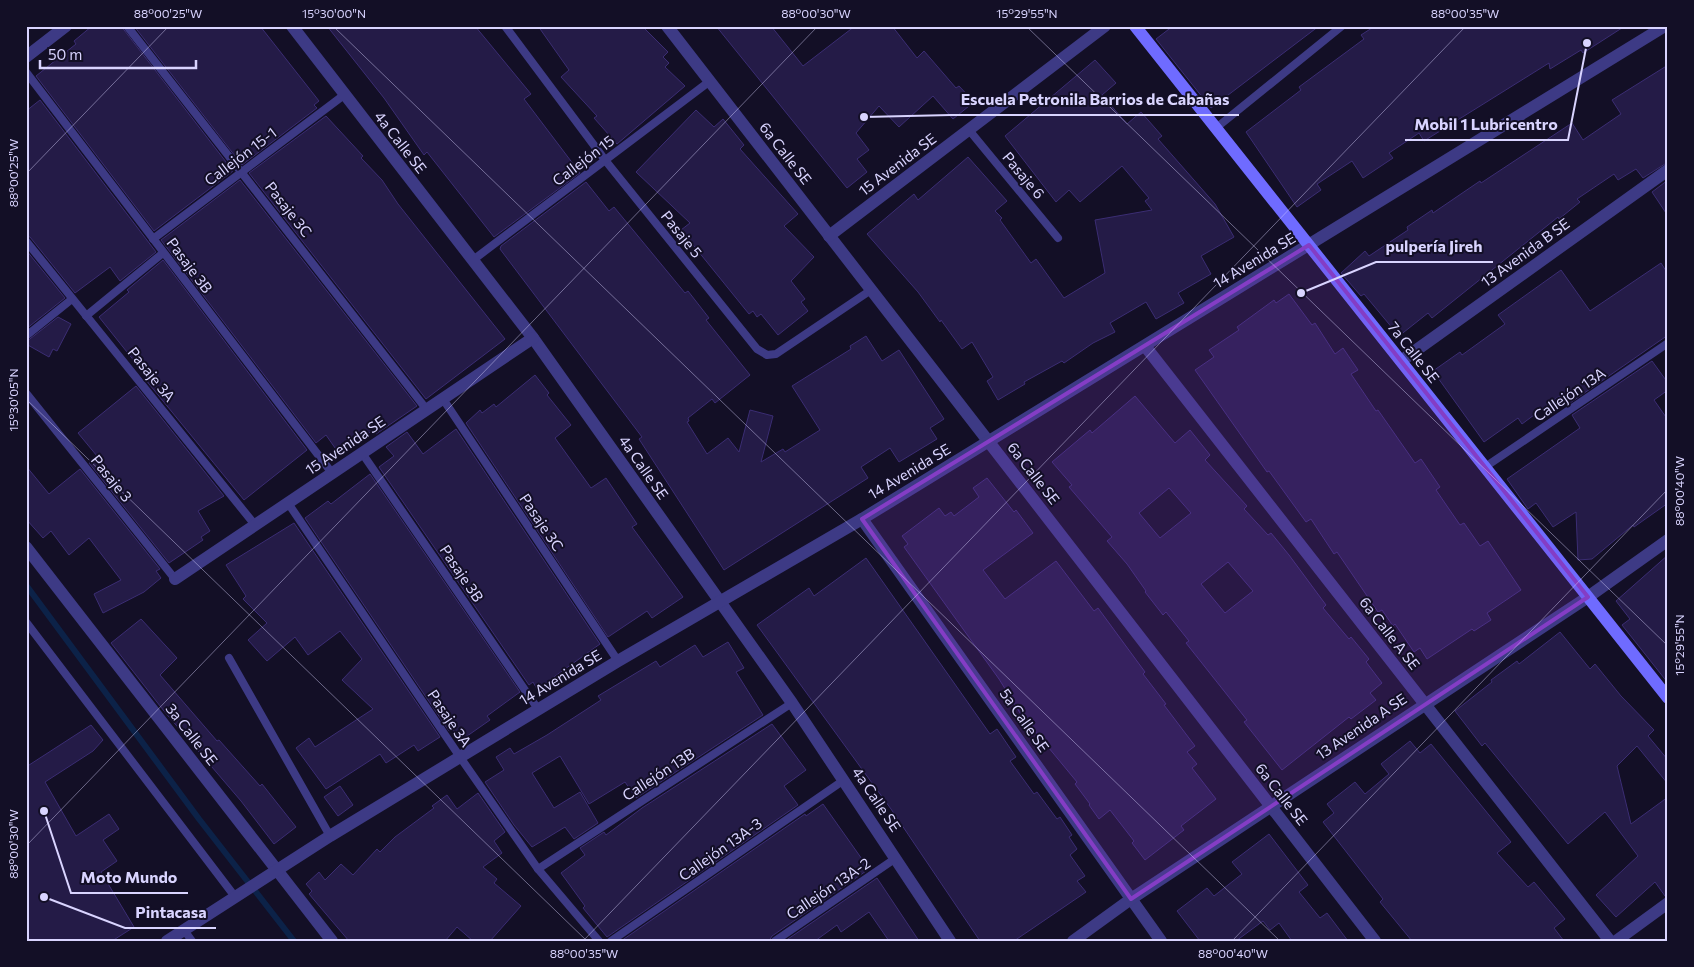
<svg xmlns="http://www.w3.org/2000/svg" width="1694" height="967" font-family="Commissioner,sans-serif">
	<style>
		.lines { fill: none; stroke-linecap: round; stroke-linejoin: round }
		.stream { stroke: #0c2248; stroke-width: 6 }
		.building { fill: #241b47; stroke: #3b2d73; fill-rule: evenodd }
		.service { stroke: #3d3a85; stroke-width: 8 }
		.minor { stroke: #3d3a85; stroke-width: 12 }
		.tertiary { stroke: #3d3a85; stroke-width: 12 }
		.secondary { stroke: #6f6bff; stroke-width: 12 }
		.marked { fill: #843dc5; fill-opacity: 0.2; stroke: #843dc5; stroke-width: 4; stroke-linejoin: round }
		.ticks { fill: none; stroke: #d9d4ff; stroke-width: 1; stroke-opacity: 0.45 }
		.labels { text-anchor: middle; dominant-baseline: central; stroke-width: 4; stroke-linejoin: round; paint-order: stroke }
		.street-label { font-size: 15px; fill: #d9d4ff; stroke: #130f26 }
		.leader { fill: none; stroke: #d9d4ff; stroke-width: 2 }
		.callout-dot { fill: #d9d4ff; stroke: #130f26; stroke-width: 2 }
		.callout-label { font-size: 16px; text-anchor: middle; font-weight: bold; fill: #d9d4ff; stroke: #130f26; stroke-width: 4; stroke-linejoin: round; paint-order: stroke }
		.neatline { fill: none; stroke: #d9d4ff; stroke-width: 2 }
		.ticks-label { font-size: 12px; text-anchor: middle; fill: #d9d4ff }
	</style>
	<rect width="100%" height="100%" fill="#130f26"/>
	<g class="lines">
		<g class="stream">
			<polyline points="26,585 199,819 248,882"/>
			<polyline points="256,892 294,941"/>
		</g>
	</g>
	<g class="building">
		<polygon points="92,26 121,26 233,171 154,231 36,76 76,44 74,41"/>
		<polygon points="134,26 260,26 319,101 314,105 317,108 242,165"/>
		<polygon points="327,26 475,26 531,94 524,99 580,173 494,237 427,152 424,155 384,98"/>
		<polygon points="538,26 642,26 668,52 663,57 669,63 665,67 685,86 617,144 594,118 597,116 561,77 569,70"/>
		<polygon points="716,26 771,26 803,66 855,26 892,26 917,58 924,51 956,88 959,86 974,102 953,119 933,96 899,127 879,106 856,133 869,150 857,159 867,172 847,188"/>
		<polygon points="1173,26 1319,26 1211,108 1156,39"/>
		<polygon points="1375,26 1625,26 1583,53 1581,50 1550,69 1549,63 1424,141 1419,133 1389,153 1393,158 1363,178 1352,161 1317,184 1321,190 1297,207 1246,132 1301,90 1299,87 1364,39 1361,35"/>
		<polygon points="1095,60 1116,83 1102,95 1127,124 1141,112 1162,136 1158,139 1215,204 1234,237 1201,256 1211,274 1178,293 1184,303 1156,319 1146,302 1110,323 1115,332 1093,343 1064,363 1062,361 1024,382 1025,384 998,400 987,381 993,377 972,342 962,349 941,320 940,322 918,292 867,234 914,194 918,200 968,157 1007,201 995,211 1002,218 1000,220 1031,263 1036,259 1064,298 1105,273 1095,220 1152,210 1145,201 1149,198 1122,166 1080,202 1069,190 1056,202 1005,136"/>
		<polygon points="1668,65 1668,162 1643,178 1636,169 1618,180 1614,174 1577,199 1580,202 1559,219 1558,217 1432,318 1428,313 1399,336 1364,294 1361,296 1341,273 1365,251 1369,256 1408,230 1407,227 1432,210 1433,213 1480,181 1481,183 1572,123 1583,140 1621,114 1612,100"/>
		<polygon points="40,100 156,252 120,281 110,267 75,293 30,237 26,236 26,111"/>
		<polygon points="696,110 714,127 723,119 744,145 740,149 798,214 784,226 814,257 791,281 805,299 801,302 808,311 778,335 761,314 757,317 753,311 749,314 681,230 690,223 636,172"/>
		<polygon points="326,116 363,156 361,158 382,180 398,204 505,339 426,399 249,173"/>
		<polygon points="240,180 417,406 376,434 373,430 340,455 326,435 316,443 161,240"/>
		<polygon points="1668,180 1668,216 1652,192"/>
		<polygon points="586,182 609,211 614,207 685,293 688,291 709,318 706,320 750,375 715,403 712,399 688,418 689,421 687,422 707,454 728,438 739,452 750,410 773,416 761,462 783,449 785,452 820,430 792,386 851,349 850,346 866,336 882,361 899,350 944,419 930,428 937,439 899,462 890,448 861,467 868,478 724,570 639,439 642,437 500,249 501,246"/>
		<polygon points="26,250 65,298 26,329"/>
		<polygon points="163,260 307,450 244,500 145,379 147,377 99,317 129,292 127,290"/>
		<polygon points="1661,263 1668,274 1668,335 1567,405 1562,396 1558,397 1522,424 1518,418 1484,442 1433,371 1460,352 1462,355 1505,324 1498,315 1561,270 1590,311"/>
		<polygon points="1289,294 1312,325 1315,323 1335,354 1343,348 1358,370 1351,374 1376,411 1378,410 1415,463 1421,459 1440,487 1436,490 1460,525 1464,523 1480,546 1488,541 1521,590 1487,613 1491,620 1474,631 1472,629 1427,659 1420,648 1414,652 1395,624 1393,626 1382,610 1378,612 1337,552 1334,554 1311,519 1306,522 1269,471 1267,472 1195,370 1214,357 1209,350 1239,330 1237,327 1274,300 1276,303"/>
		<polygon points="58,317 71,324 57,351 53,349 49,357 26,344 26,342"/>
		<polygon points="1652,361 1668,383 1668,390 1654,400 1668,420 1668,503 1634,527 1633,525 1592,559 1578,560 1576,512 1553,527 1536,503 1528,509 1507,479 1580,428 1572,415"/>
		<polygon points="535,375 549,393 547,395 571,425 555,438 591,488 606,478 637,524 632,527 683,597 652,618 647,611 608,637 466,423 480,410 482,413 494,404 496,407"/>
		<polygon points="136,386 224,496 198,511 210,531 201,537 203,540 169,563 89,463 97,456 78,433"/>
		<path d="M1135,396L1175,443L1190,430L1210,455L1205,460L1247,506L1244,509L1268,535L1271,533L1289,555L1326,605L1323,608L1349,639L1351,637L1369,659L1366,662L1382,683L1370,693L1376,700L1351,719L1349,717L1282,770L1244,722L1247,720L1186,643L1189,641L1166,612L1163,615L1145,592L1146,591L1127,564L1107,541L1112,537L1069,487L1072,485L1052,462L1090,430L1092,433ZM1169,488L1191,513L1160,538L1139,513ZM1228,562L1253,591L1225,613L1201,584Z"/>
		<polygon points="456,429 600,644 537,689 533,682 529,685 379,467 394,456 386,447 407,432 423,454"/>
		<polygon points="26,466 49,494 80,469 160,569 156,571 161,578 144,592 103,613 94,594 121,580 89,538 69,555 51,531 43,538 26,519"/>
		<polygon points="370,474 520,692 487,716 490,720 460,741 452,729 449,731 305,518 328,501 331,504"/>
		<polygon points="987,478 1014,512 1016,510 1033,533 983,570 1005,599 1056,561 1094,611 1098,608 1145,672 1143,674 1166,704 1164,705 1195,746 1187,752 1197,764 1192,768 1216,799 1181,826 1184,830 1145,860 1132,843 1134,841 1110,810 1099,819 1089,805 1090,804 1075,784 1077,782 1020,713 999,679 904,547 908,544 902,536 939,508 945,516 951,512 954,516 979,497 973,488"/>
		<polygon points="294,523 440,737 418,751 414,745 386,763 380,754 326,789 296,748 309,738 315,747 373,709 342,680 362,659 340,631 308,655 295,637 267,661 248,640 267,623 243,599 246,596 226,565"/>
		<polygon points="1668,555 1668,683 1622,625 1630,619 1616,601"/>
		<polygon points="866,558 990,734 997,729 1016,757 1010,761 1034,794 1037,792 1057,819 1060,817 1072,835 1069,837 1077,849 1070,855 1085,876 1077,881 1086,892 1014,941 980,941 891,809 757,625 809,588 814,596"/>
		<polygon points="141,619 177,658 160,675 217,741 219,740 260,786 262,784 296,827 274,844 241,801 164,711 111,643"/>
		<polygon points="1560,632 1590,669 1595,664 1621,696 1654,730 1648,736 1668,760 1668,784 1637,746 1617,766 1631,824 1668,797 1668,895 1665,896 1655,882 1616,917 1596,895 1638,856 1605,812 1568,844 1485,743 1482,746 1455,711 1492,682 1491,680 1517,661 1519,664"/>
		<polygon points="728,642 744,668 736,672 763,715 636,798 625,782 589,804 560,756 532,773 554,808 580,792 598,823 574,839 565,827 532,847 514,825 485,782 504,770 496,757 510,748 514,754 547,735 601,700 598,696 656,661 660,667 695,645 703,657"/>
		<polygon points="772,724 806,770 784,786 798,805 607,937 583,908 585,906 561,873 585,855 580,848 604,832 606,835 642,808"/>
		<polygon points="91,725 103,740 93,751 45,782 76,836 109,814 119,829 103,840 117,861 101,872 134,927 112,941 26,941 26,767"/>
		<polygon points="1410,741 1420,753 1431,744 1511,842 1497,853 1528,887 1534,882 1565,919 1554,928 1564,941 1412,941 1380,902 1383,899 1323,822 1334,813 1327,804 1355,782 1365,794 1389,774 1381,764"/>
		<polygon points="340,786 353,805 338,816 324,797"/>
		<polygon points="478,793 505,832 494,841 502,853 483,867 497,879 494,883 521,906 490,941 473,941 457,927 445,941 349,941 309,894 312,891 306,884 319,872 325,880 341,864 353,875 377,849 380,852 395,837 434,808 432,806 447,795 457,809"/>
		<polygon points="823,804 869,869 772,936 769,941 621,941 805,814 806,816"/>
		<polygon points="1269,834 1308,885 1299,892 1320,918 1327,913 1348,941 1292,941 1279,923 1270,930 1263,921 1236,941 1200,941 1177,911 1207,888 1214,896 1242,874 1232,862"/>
		<polygon points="877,878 919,941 889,941 869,912 841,932 837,925 815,941 785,941"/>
	</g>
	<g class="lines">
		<g class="service">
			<polyline points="127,26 427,410"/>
			<polyline points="505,26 605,160 757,349 767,355 776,354 871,290"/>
			<polyline points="26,72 332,473"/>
			<polyline points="1216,128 1342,26"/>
			<polyline points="969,130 1058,238"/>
			<polyline points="153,239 344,95"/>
			<polyline points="26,241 255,525"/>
			<polyline points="473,260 710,81"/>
			<polyline points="86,316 163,253"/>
			<polyline points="26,336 72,299"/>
			<polyline points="26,393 175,579"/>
			<polyline points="443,399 618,661"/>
			<polyline points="362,453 538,709"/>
			<polyline points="1485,467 1668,343"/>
			<polyline points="288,503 460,757 538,869 599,941"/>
			<polyline points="26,622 236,898"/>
			<polyline points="229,658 330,836"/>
			<polyline points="538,869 792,703"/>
			<polyline points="184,930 192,941"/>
			<polyline points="611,941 844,780"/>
			<polyline points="775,941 896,858"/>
		</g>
		<g class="minor">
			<polyline points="292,26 533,338 792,703 950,941"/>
			<polyline points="667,26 1375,941"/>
			<polyline points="26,57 66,26"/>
			<polyline points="829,236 1105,26"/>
			<polyline points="1145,346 1610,941"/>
			<polyline points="1401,361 1668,170"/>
			<polyline points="862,519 1161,941"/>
			<polyline points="26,547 332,941"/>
			<polyline points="175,579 533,338"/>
			<polyline points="1073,941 1131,899 1588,597 1668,540"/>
			<polyline points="1616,941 1668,903"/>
		</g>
		<polyline class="tertiary" points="167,941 330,836 618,661 862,519 1665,26"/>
		<polyline class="secondary" points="1135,26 1668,698"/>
	</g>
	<path class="marked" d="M1309,245L1588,597L1131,899L862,519Z"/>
	<path class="ticks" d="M333,26L1280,941M1026,26L1668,646M26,174L169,26M26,399L587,941M26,846L818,26M583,941L1466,26M1232,941L1668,489"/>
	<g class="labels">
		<g class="street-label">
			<text transform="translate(401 142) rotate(52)">4a Calle SE</text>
			<text transform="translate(786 153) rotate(52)">6a Calle SE</text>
			<text transform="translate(240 156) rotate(-37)">Callejón 15-1</text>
			<text transform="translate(583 160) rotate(-37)">Callejón 15</text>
			<text transform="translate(897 164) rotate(-37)">15 Avenida SE</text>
			<text transform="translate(1024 175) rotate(50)">Pasaje 6</text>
			<text transform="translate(289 209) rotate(52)">Pasaje 3C</text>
			<text transform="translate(682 234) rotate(51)">Pasaje 5</text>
			<text transform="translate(1525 252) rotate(-36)">13 Avenida B SE</text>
			<text transform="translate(1254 260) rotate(-31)">14 Avenida SE</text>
			<text transform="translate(190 265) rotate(53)">Pasaje 3B</text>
			<text transform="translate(1414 352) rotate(52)">7a Calle SE</text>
			<text transform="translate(152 374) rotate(51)">Pasaje 3A</text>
			<text transform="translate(1569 394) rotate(-34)">Callejón 13A</text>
			<text transform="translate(345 445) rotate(-34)">15 Avenida SE</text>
			<text transform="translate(644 467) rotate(55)">4a Calle SE</text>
			<text transform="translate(909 471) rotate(-31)">14 Avenida SE</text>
			<text transform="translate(1034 473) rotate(52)">6a Calle SE</text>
			<text transform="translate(112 478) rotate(51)">Pasaje 3</text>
			<text transform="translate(542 522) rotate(56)">Pasaje 3C</text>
			<text transform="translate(462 573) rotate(56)">Pasaje 3B</text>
			<text transform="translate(1390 633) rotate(52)">6a Calle A SE</text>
			<text transform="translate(560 677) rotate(-31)">14 Avenida SE</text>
			<text transform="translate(450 718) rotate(56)">Pasaje 3A</text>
			<text transform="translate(1025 720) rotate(55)">5a Calle SE</text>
			<text transform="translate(1361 726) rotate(-34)">13 Avenida A SE</text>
			<text transform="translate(192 734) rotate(52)">3a Calle SE</text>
			<text transform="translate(658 774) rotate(-33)">Callejón 13B</text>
			<text transform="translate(1282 794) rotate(52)">6a Calle SE</text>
			<text transform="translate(877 799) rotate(56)">4a Calle SE</text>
			<text transform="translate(720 849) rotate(-35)">Callejón 13A-3</text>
			<text transform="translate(828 888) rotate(-34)">Callejón 13A-2</text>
		</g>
	</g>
	<path class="leader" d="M864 117L951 115H1239M1587 43L1568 140H1405M1301 293L1376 262H1493M44 811L71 893H188M44 897L125 928H216"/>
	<g class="callout-dot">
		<circle cx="864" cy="117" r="5"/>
		<circle cx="1587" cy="43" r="5"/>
		<circle cx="1301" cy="293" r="5"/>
		<circle cx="44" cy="811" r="5"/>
		<circle cx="44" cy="897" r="5"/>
	</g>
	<g class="callout-label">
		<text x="1095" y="105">Escuela Petronila Barrios de Cabañas</text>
		<text x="1486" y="130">Mobil 1 Lubricentro</text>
		<text x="1434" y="252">pulpería Jireh</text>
		<text x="129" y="883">Moto Mundo</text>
		<text x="171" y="918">Pintacasa</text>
	</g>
	<rect width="1694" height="967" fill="none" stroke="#130f26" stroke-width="55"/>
	<path d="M40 60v8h156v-8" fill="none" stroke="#d9d4ff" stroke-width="2.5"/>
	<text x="48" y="60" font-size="15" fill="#d9d4ff" stroke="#130f26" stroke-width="4" paint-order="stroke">50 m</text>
	<rect x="28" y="28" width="1638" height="912" class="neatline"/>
	<g class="ticks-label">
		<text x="168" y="18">88°00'25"W</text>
		<text x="334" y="18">15°30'00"N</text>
		<text x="816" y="18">88°00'30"W</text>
		<text x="1027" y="18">15°29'55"N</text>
		<text x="1465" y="18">88°00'35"W</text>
		<text transform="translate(14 173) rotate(-90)" y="4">88°00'25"W</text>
		<text transform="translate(14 400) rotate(-90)" y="4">15°30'05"N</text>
		<text transform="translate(1680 491) rotate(-90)" y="4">88°00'40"W</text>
		<text transform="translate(1680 645) rotate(-90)" y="4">15°29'55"N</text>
		<text transform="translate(14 844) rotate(-90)" y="4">88°00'30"W</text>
		<text x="584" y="958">88°00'35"W</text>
		<text x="1233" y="958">88°00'40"W</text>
	</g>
</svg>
